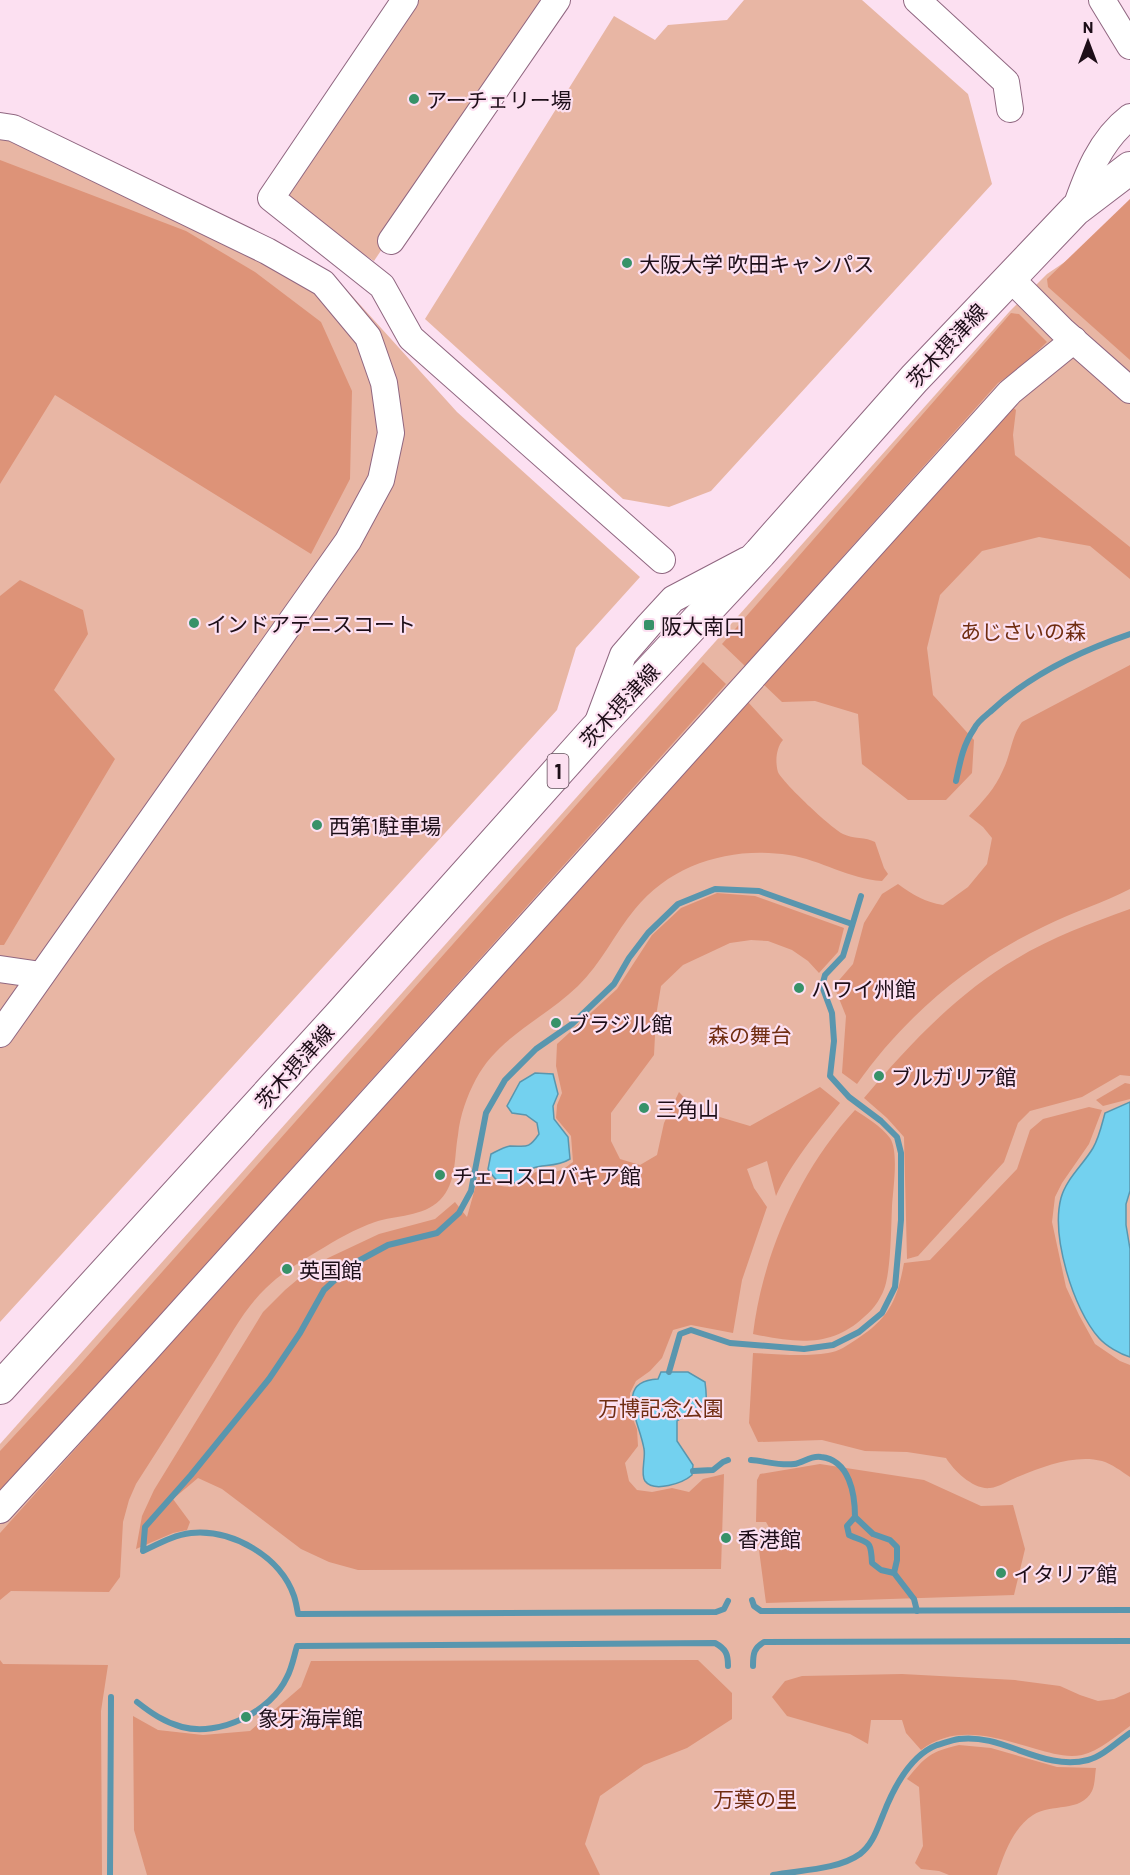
<svg xmlns="http://www.w3.org/2000/svg" width="1130" height="1875" font-family="Barlow,'Noto Sans JP',sans-serif">
	<style>
		.green { fill: #e8b6a4 }
		.forest { fill: #dd9378 }
		.water { fill: #73d1ef; stroke: #5996ae; stroke-width: 1.5 }
		.lines { fill: none; stroke-linecap: round; stroke-linejoin: round }
		.stream { stroke: #5996ae; stroke-width: 6 }
		.minor-casing { stroke: #906781; stroke-width: 28 }
		.major-casing { stroke: #906781; stroke-width: 34 }
		.minor { stroke: #fff; stroke-width: 26 }
		.major { stroke: #fff; stroke-width: 32 }
		.poi-dot { fill: #379269; stroke: #fce0f1; stroke-width: 2 }
		.labels { text-anchor: middle; dominant-baseline: central; stroke-width: 4.5; stroke-linejoin: round; paint-order: stroke }
		.shield { fill: #fce0f1; stroke: #604d59; stroke-width: 1.5 }
		.shield-label { font-size: 20px; font-weight: bold; fill: #1d0e18 }
		.poi-label { font-size: 21px; fill: #1d0e18; stroke: #fce0f1; text-anchor: start }
		.street-label { font-size: 21px; fill: #1d0e18; stroke: #fce0f1 }
		.park-label { font-size: 21px; fill: #702d12; stroke: #fce0f1 }
	</style>
	<rect width="100%" height="100%" fill="#fce0f1"/>
	<g class="green">
		<polygon points="411,0 549,0 374,261 278,198"/>
		<polygon points="744,0 862,0 968,94 992,184 711,491 669,507 623,499 425,319 614,16 655,40 668,25 727,20"/>
		<polygon points="0,117 281,246 344,287 457,412 640,577 576,648 557,710 0,1322"/>
		<polygon points="1130,218 1130,1875 0,1875 0,1444 1010,311 1047,274"/>
	</g>
	<g class="forest">
		<polygon points="0,160 186,231 255,272 321,322 352,391 350,479 311,554 55,395 0,484"/>
		<polygon points="1130,199 1130,360 1048,287 1047,279"/>
		<polygon points="1011,313 1019,314 1047,342 1021,367 998,383 745,666 722,644"/>
		<polygon points="1009,404 1016,410 1013,435 1015,455 1130,547 1130,579 1090,546 1039,537 982,551 940,595 927,648 933,695 974,740 972,773 946,800 908,800 862,764 858,714 815,701 782,702 762,683"/>
		<polygon points="20,580 83,610 88,634 54,690 115,759 4,945 0,945 0,596"/>
		<polygon points="703,662 726,684 0,1494 0,1451 76,1369"/>
		<path d="M1130,665V889C1103,903 1073,912 1045,926C970,961 905,1016 857,1084L842,1073L846,1016L834,986L853,964L864,923L882,894L898,884C913,895 925,902 943,905L968,887L987,864L992,838L983,827L969,816C983,801 995,789 1003,770C1011,754 1011,737 1022,722Z"/>
		<path d="M747,701L783,740C776,748 775,762 778,772C783,783 831,828 843,834C853,839 866,837 875,842L884,868L888,874L882,881C849,879 821,860 789,855C733,846 672,863 635,909C615,933 601,964 578,986C545,1018 498,1037 476,1079C467,1096 460,1115 458,1135C454,1157 457,1183 440,1200C423,1217 396,1215 375,1222C355,1229 336,1240 318,1251C300,1262 281,1273 266,1288C244,1309 230,1337 214,1362C188,1403 162,1443 136,1484L129,1500L123,1522L120,1577L109,1592L11,1591L0,1600V1533Z"/>
		<path d="M717,893L755,896L844,928L838,952L819,973L808,961L792,950L768,941L751,940L730,943L683,965L661,986L656,1016L654,1055L611,1113V1141L620,1159L640,1165L657,1155L664,1123L679,1092L696,1110L750,1126L820,1087L840,1103C818,1131 790,1164 776,1196L767,1161L747,1169L754,1188L767,1207L742,1280L733,1333L691,1325L673,1330L662,1358L650,1371L636,1381L630,1393V1412L637,1429L638,1446L625,1463L629,1481L637,1490L652,1492L672,1488L689,1492L703,1479L724,1474L721,1569L358,1570L329,1562L301,1549L222,1489L198,1478L173,1499L190,1522L187,1530L173,1533L136,1549L142,1516L154,1490L263,1312L285,1290L310,1269L328,1258L379,1234L435,1219L455,1202L467,1217L479,1174L485,1173C498,1189 503,1188 523,1185C541,1160 542,1177 561,1170C565,1169 569,1164 573,1162L571,1136L556,1118L557,1105L562,1093L556,1066L557,1044L617,989L652,935L681,908Z"/>
		<path d="M1130,909V1076L1120,1075L1082,1097L1030,1111L1018,1123L1004,1162L918,1256L907,1259L904,1137L887,1118L864,1098C908,1046 956,994 1016,959C1052,937 1091,923 1130,909Z"/>
		<polygon points="1125,1083 1130,1084 1130,1099 1103,1106 1096,1100"/>
		<path d="M1089,1107L1102,1110L1089,1144L1062,1183L1055,1197L1052,1222L1066,1287L1079,1315L1095,1344L1120,1361L1130,1365V1477C1121,1471 1112,1464 1102,1461C1076,1454 1044,1466 1020,1476C1011,1479 1000,1487 990,1488C974,1490 954,1471 946,1458L907,1452L865,1451L822,1440L758,1442L749,1423L753,1353C777,1354 803,1357 828,1353C838,1352 848,1345 857,1339C889,1318 897,1301 904,1263L930,1260L1017,1169L1030,1130L1043,1119Z"/>
		<path d="M855,1110C867,1118 881,1126 890,1138C899,1152 893,1189 892,1206C891,1229 891,1261 886,1283C883,1296 874,1309 864,1317C831,1348 795,1343 753,1334C763,1253 800,1170 855,1110Z"/>
		<polygon points="820,1464 924,1480 981,1506 1013,1505 1025,1549 1014,1595 766,1603 759,1550 776,1540 766,1522 756,1522 757,1480 760,1474"/>
		<polygon points="0,1660 3,1664 108,1665 101,1711 102,1875 0,1875"/>
		<polygon points="698,1660 732,1693 732,1719 687,1748 644,1765 600,1796 585,1844 600,1875 147,1875 134,1830 133,1716 158,1730 203,1735 250,1731 301,1687 311,1661"/>
		<path d="M902,1674L1015,1680L1060,1686L1080,1695L1098,1701L1114,1699L1130,1692V1726C1116,1736 1099,1751 1082,1755C1066,1758 1051,1753 1036,1749C997,1738 957,1723 921,1750L906,1733L902,1720H871L868,1744L850,1734L787,1716L772,1697L785,1681L802,1676Z"/>
		<path d="M959,1745L991,1748L1057,1767L1096,1768C1095,1774 1095,1785 1092,1791C1081,1813 1051,1803 1033,1815C1013,1828 1004,1854 997,1875H949L939,1871L921,1869L915,1863L923,1846L919,1787L907,1779C926,1756 930,1752 959,1745Z"/>
	</g>
	<g class="water">
		<path d="M535,1073L553,1074L558,1094L553,1106L554,1119L568,1137L570,1159C549,1172 532,1157 521,1182C502,1185 499,1186 488,1169L491,1154C497,1151 504,1147 510,1146C526,1146 528,1150 539,1134L537,1123L526,1115L512,1113L507,1106L520,1082Z"/>
		<path d="M1130,1102V1191L1126,1204V1225L1130,1249V1357C1120,1354 1106,1346 1099,1338C1073,1309 1051,1236 1061,1198C1066,1179 1083,1165 1093,1148C1099,1138 1102,1124 1105,1113Z"/>
		<path d="M661,1372H688L705,1382C710,1419 701,1405 677,1421V1441L693,1465L692,1475C683,1483 654,1493 645,1481C640,1474 646,1457 644,1449C640,1423 613,1381 658,1379Z"/>
	</g>
	<g class="lines">
		<g class="stream">
			<path d="M956,781C960,762 963,745 974,729C977,722 984,717 990,712C1029,675 1080,651 1130,634"/>
			<polyline points="669,1372 680,1334 691,1330 730,1343 804,1349 833,1345 859,1332 882,1313 895,1287 901,1220 901,1153 897,1137 881,1121 849,1097 830,1076 834,1041 832,1013 822,986 825,975 843,956 861,896"/>
			<path d="M751,1460C765,1461 780,1466 794,1464C803,1463 811,1455 821,1457C850,1460 855,1495 855,1517L847,1526L849,1535C868,1544 871,1538 872,1563L881,1570L894,1573L914,1599L917,1611"/>
			<polyline points="693,1471 713,1470 723,1462 728,1460"/>
			<polyline points="855,1517 873,1534 890,1540 897,1547 897,1560 894,1573"/>
			<polyline points="752,1600 754,1606 761,1611 1130,1610"/>
			<path d="M728,1601L724,1609L716,1612L298,1614C297,1608 296,1602 294,1596C280,1556 232,1529 191,1533C174,1535 158,1544 143,1551L145,1527L191,1475L269,1379L300,1333L324,1290L351,1265L388,1245L437,1233L459,1213L471,1191L486,1113L505,1080L536,1049L572,1024L614,984L629,958L648,933L678,904L715,889L759,891L852,924"/>
			<path d="M753,1666C753,1653 754,1648 764,1642L1130,1641"/>
			<path d="M137,1702C151,1713 164,1722 182,1727C219,1737 271,1712 287,1677C292,1668 294,1656 297,1646L715,1643C726,1649 728,1654 728,1666"/>
			<polyline points="110,1875 111,1697"/>
			<path d="M773,1875C799,1870 838,1870 860,1854C873,1844 877,1829 883,1815C893,1789 909,1756 937,1745C944,1743 952,1740 959,1739C1003,1733 1043,1772 1088,1760C1103,1756 1117,1742 1130,1733"/>
		</g>
		<defs>
			<g id="minor">
				<polyline points="405,0 271,198 382,286 411,338 662,560"/>
				<polyline points="917,0 1006,82 1010,109"/>
				<polyline points="1102,0 1130,46"/>
				<polyline points="0,126 13,128 267,251 323,283 368,337 384,383 391,433 381,480 348,541 0,1034"/>
				<path d="M1075,210C1087,175 1100,140 1130,117"/>
				<polyline points="391,241 557,0"/>
				<polyline points="1010,278 1062,330 1130,390"/>
				<polyline points="598,722 623,655 649,625 673,599 747,560"/>
				<polyline points="0,969 41,975"/>
				<polyline points="0,1510 144,1353 1010,392 1074,340"/>
			</g>
			<polyline id="major" points="0,1388 340,1015 594,731 760,553 914,379 1075,210 1130,168"/>
		</defs>
		<use href="#minor" class="minor-casing"/>
		<use href="#major" class="major-casing"/>
		<use href="#minor" class="minor"/>
		<use href="#major" class="major"/>
	</g>
	<g class="poi-dot">
		<circle cx="414" cy="99" r="6"/>
		<circle cx="627" cy="263" r="6"/>
		<circle cx="194" cy="623" r="6"/>
		<rect x="643" y="619" width="12" height="12" rx="3"/>
		<circle cx="317" cy="825" r="6"/>
		<circle cx="799" cy="988" r="6"/>
		<circle cx="556" cy="1023" r="6"/>
		<circle cx="879" cy="1076" r="6"/>
		<circle cx="644" cy="1108" r="6"/>
		<circle cx="440" cy="1175" r="6"/>
		<circle cx="287" cy="1269" r="6"/>
		<circle cx="726" cy="1538" r="6"/>
		<circle cx="1001" cy="1573" r="6"/>
		<circle cx="246" cy="1717" r="6"/>
	</g>
	<g class="labels">
		<rect class="shield" x="547.5" y="754" width="21" height="34" rx="4.5"/>
		<g class="shield-label">
			<text x="558" y="771">1</text>
		</g>
		<g class="poi-label">
			<text x="426" y="99">アーチェリー場</text>
			<text x="639" y="263">大阪大学 吹田キャンパス</text>
			<text x="206" y="623">インドアテニスコート</text>
			<text x="661" y="625">阪大南口</text>
			<text x="329" y="825">西第1駐車場</text>
			<text x="811" y="988">ハワイ州館</text>
			<text x="568" y="1023">ブラジル館</text>
			<text x="891" y="1076">ブルガリア館</text>
			<text x="656" y="1108">三角山</text>
			<text x="452" y="1175">チェコスロバキア館</text>
			<text x="299" y="1269">英国館</text>
			<text x="738" y="1538">香港館</text>
			<text x="1013" y="1573">イタリア館</text>
			<text x="258" y="1717">象牙海岸館</text>
		</g>
		<g class="street-label">
			<text transform="translate(946 345) rotate(-47)">茨木摂津線</text>
			<text transform="translate(619 705) rotate(-47)">茨木摂津線</text>
			<text transform="translate(294 1066) rotate(-48)">茨木摂津線</text>
		</g>
		<g class="park-label">
			<text x="1023" y="630">あじさいの森</text>
			<text x="750" y="1034">森の舞台</text>
			<text x="661" y="1407">万博記念公園</text>
			<text x="755" y="1798">万葉の里</text>
		</g>
	</g>
	<g transform="translate(1088 42)" stroke="#fce0f1" stroke-width="4.5" paint-order="stroke">
	<path d="M0-4.5L10 22L0 15L-10 22Z" fill="#1d0e18"/>
	<text y="-9" font-size="16" font-weight="bold" text-anchor="middle" fill="#1d0e18">N</text>
	</g>
</svg>
